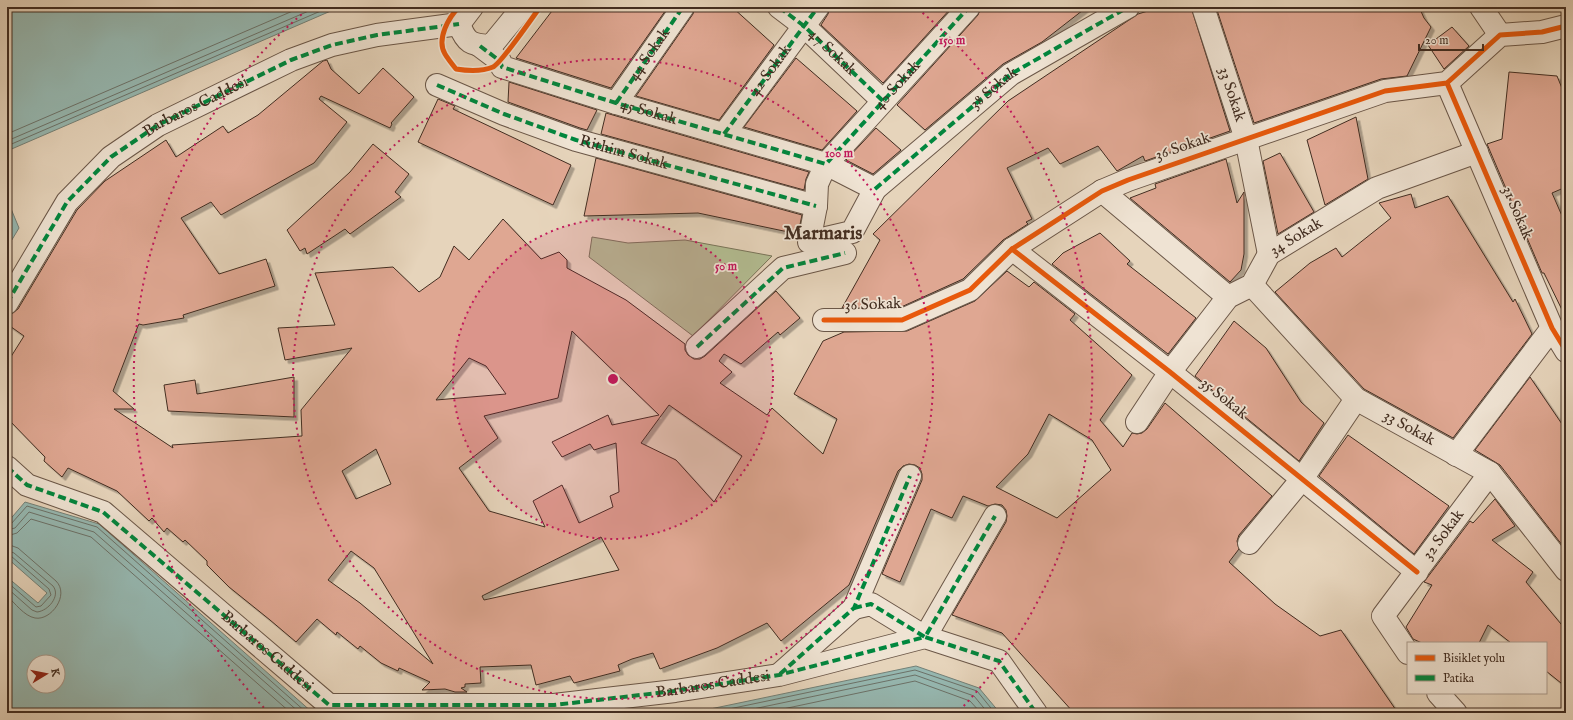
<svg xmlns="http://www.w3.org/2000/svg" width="1573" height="720" font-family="'IM FELL English',serif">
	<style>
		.green { fill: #b3bd92; stroke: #7a755a }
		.water { fill: #96b8b1; stroke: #748077; fill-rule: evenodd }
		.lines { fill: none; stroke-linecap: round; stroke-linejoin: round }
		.shore { stroke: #6c7269; stroke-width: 1 }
		.building { fill: #dfa792; stroke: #422d21; fill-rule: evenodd; filter: url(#shadow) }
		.minor-casing { stroke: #6b5748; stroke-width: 24 }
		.minor { stroke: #efe3d3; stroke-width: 22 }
		.quiet { stroke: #00873e; stroke-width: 4; stroke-dasharray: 8 4; stroke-linecap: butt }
		.cycleway-casing { stroke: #efe3d3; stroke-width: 8 }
		.cycleway { stroke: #e8590c; stroke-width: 5 }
		.ring { fill: none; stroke: #c2185b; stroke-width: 2; stroke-dasharray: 2 4 }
		.labels { text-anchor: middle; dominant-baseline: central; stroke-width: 3.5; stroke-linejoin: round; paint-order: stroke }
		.street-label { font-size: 16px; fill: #422d21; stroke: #efe3d3 }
		.district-label { font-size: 20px; font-weight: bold; fill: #422d21; stroke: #efe3d3 }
		.centre { fill: #c2185b; stroke: #efe3d3; stroke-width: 2 }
		.ring-label { font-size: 12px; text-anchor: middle; font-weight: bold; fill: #c2185b; stroke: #efe3d3; stroke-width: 3.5; stroke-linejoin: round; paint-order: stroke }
	</style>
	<defs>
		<filter id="shadow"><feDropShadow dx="3.5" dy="3.5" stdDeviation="0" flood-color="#0004"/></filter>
	</defs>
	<rect width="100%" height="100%" fill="#e6d4bb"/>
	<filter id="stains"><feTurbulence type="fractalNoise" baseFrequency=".005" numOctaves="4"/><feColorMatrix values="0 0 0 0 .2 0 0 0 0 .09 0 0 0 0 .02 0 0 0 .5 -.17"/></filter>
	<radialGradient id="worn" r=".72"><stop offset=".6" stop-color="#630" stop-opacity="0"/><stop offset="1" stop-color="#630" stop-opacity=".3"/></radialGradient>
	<polygon class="green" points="592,237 628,243 685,240 772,256 693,336 589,257"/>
	<g class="water">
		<polygon points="7,7 340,7 7,151"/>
		<polygon points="7,199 19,228 7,248"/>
		<path d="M25,502L99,524L313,713H7V577L38,603L47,593L7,558V523ZM34,662H58V686H34Z"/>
		<polygon points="916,666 979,688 1000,713 691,713"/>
	</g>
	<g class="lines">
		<g class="shore">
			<polyline points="7,134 302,7"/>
			<polyline points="7,141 318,7"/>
			<polyline points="7,146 330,7"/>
			<polyline points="7,525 11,524 27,506 97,527 307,713"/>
			<polyline points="7,530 15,528 29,512 94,532 300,713"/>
			<polyline points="7,536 17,533 31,519 91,537 291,713"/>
			<path d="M7,544L18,548L56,581C70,595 51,621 35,618C24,616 15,603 7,596"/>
			<path d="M7,550L14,553L53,586C61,596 48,611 37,612L32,610L7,588"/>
			<polyline points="7,556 11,556 49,589 51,595 41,606 36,607 7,582"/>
			<polyline points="710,713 915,670 977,691 995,713"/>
			<polyline points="734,713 915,675 974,696 988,713"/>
			<polyline points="764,713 915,681 970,701 981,713"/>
		</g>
	</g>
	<g class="building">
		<polygon points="555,7 668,7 611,88 516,58"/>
		<polygon points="695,7 732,7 774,45 719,120 636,96 693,14"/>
		<polygon points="830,7 952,7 883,83 821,25 828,14"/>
		<polygon points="981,7 1087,7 1042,42 1003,64 925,130 897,105 978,15"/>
		<polygon points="1161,7 1191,7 1230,131 1145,161 1143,156 1117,171 1098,146 1060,164 1048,148 1007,168 1032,219 1026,222 1028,224 1003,240 963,279 899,308 842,308 880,240 873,234 1008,101 1138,14"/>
		<polygon points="1216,7 1419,7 1424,18 1431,27 1407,76 1381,79 1254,123"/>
		<polygon points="1452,27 1469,46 1444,69 1428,45"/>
		<polygon points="796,58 857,111 822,150 744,127"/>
		<path d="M327,60L331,69L359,94L383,68L414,97L391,123L392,124L390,128L321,96L319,99L347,122L314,163L221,215L211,202L181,218L219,274L266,259L275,286L183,315L184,318L143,325L139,324L138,326L113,391L134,409H114L173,448L172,445L302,436L301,410L352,348L285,360L278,328L335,325L315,273L393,267L419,292L440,277L454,246L469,260L503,219L541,259L559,252L567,260V268L626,300L685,344V350L688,355L694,359H700L705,356L776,291L800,318L780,335L778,332L741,364L724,354L719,361L732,372L720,383L767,415L772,408L823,454L837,419L794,394L823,341L844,332L907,331L975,301L1007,271L1029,287L1034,282L1075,314L1070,320L1132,375L1100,420L1123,447L1132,433L1137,434L1142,433L1147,429L1165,403L1272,496L1239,535L1237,541L1239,549L1229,562L1275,604L1320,636L1341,630L1398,713H1074L1002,633L952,615L1006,522L1007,516L1006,510L1002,505L995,504L988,506L963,496L952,518L931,509L900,582L882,574L922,480V474L920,468L915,465L909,464L903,466L898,471L849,585L781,641L767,623L717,648L660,669L653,653L632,659L618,665L620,671L574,683L570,676L536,685L531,665L480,667L481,683L465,684V687L461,688L467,692H455L445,689L422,690L430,682L399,668L398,671L381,663L360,646L358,649L337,632L336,635L317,619L296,642L270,620L229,587L207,565V561L185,540L183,542L167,528L164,532L152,518L149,521L117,491L68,468L62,477L44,461L45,457L7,418V363L24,336L7,324V317L18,309L77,210L105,181L166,140L176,157L223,126L228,133L258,115L323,61ZM572,331L659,415L612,425L608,415L552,442L562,457L590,444L594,450L616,443L619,492L610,496L613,507L579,523L562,485L533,501L545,527L489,511L459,468L498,438L484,416L558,398ZM469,358L486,366L506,394L436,400ZM669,405L742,456L714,502L676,460L641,443ZM1049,414L1092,440L1111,470L1057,518L996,487L1028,454ZM376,449L391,484L356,499L342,471ZM601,537L619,570L484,600L482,596ZM351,551L374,568L433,664L360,603L328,580Z"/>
		<polygon points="1509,72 1557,76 1566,98 1566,187 1552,193 1566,225 1566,318 1544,273 1542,273 1487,144 1502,139"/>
		<polygon points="509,82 597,110 587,130 580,128 508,102"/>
		<polygon points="438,99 455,106 453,109 571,165 553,205 418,142"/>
		<polygon points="606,113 809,172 806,179 804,190 601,134"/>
		<polygon points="1356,117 1368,179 1325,205 1307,140"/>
		<polygon points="876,128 901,150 873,174 846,160"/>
		<polygon points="373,144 409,174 395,192 401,197 350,234 345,229 307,254 305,248 300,251 287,230 350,172"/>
		<polygon points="1280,153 1314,212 1278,234 1263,161"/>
		<polygon points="596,158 802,215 798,234 698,213 584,216"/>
		<polygon points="1226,159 1237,203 1244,192 1244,254 1241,270 1230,282 1130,198 1156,188 1155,184"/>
		<polygon points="1411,194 1415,208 1448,196 1513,302 1515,299 1532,334 1453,438 1364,389 1275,292 1310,263 1336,248 1342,257 1391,218 1379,203"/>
		<polygon points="1100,233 1130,261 1127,264 1196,318 1168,354 1052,264 1063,253"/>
		<polygon points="1234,321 1266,348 1301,402 1324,423 1299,461 1195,376"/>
		<polygon points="294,377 294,417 168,411 164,385 195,380 197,394"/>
		<polygon points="1530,377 1566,430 1566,550 1500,465 1475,450"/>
		<polygon points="1348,435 1449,506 1414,554 1319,476"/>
		<polygon points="1495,499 1515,526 1492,540 1533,572 1526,582 1566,630 1566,687 1546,671 1546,643 1511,643 1488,625 1479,643 1422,643 1413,639 1406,627 1432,585 1424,582 1470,521 1473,523"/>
	</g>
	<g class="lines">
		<defs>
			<g id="minor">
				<polyline points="779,7 804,26 883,101"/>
				<path id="s1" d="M1203,7L1246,139L1269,254"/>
				<polyline points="1481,7 1500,35"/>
				<path d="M459,24C466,43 471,45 491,46L523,7"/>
				<polyline points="459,24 472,7"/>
				<polyline points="480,46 500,61 502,67 616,103 826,164 969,7"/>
				<polyline points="1447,83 1552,328 1566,351"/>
				<polyline points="437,85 504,114 576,140 816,206"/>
				<polyline points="616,103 683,7"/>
				<polyline points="724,134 818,7"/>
				<polygon points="826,164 875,189 852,232 809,242 816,206 817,184"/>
				<polyline points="875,189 1011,74 1128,7"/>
				<polyline points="1102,191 1228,297"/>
				<polyline points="1012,249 1170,372 1417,572"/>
				<path id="s2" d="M1252,285L1356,399L1490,473L1566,570"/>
				<path id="s3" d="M7,303L67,202L111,157L158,125L291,60L332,45L377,35L459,24"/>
				<polyline points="824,320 902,320 970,290 1012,249 1102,191 1128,180 1385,91 1447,83 1500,35 1542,32 1566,26"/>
				<polyline points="697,347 783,268 845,253"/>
				<path id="s4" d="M1137,422L1170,372L1228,297L1252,285L1269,254L1377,188L1477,152"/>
				<polyline points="1456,455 1552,328"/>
				<polyline points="7,467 27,485 103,512 329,705 554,705 675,691 779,675 925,637 999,661 1036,713"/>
				<polyline points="1249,543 1302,479 1356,399"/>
				<polyline points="854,608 871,604 925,637 995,516"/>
				<path id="s5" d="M1408,653L1383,616L1490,473"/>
				<polyline points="781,673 854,608 910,476"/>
				<polyline points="1438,693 1456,713"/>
			</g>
		</defs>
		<use href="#minor" class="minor-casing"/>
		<use href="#minor" class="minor"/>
		<g class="quiet">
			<path id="s6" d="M779,7L804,26L883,101"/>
			<path id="s7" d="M480,46L500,61L502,67L616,103L826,164L969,7"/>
			<path id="s8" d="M437,85L504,114L576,140L816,206"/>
			<path id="s9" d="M616,103L683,7"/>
			<path id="s10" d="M724,134L818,7"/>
			<path id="s11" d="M875,189L1011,74L1128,7"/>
			<polyline points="7,303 67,202 111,157 158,125 291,60 332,45 377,35 459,24"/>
			<polyline points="697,347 783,268 845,253"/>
			<path id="s12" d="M7,467L27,485L103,512L329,705H554L675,691L779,675L925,637L999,661L1036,713"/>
			<polyline points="854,608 871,604 925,637 995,516"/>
			<polyline points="780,674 854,608 910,476"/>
		</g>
		<defs>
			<g id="cycleway">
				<path d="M459,7C449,17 436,39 445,54C448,59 452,64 456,69C468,71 481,72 493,67C500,64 533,17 540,7"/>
				<polyline points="1447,83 1552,328 1566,351"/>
				<polyline points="1012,249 1170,372 1417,572"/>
				<polyline points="824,320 902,320 970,290 1012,249 1102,191 1128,180 1385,91 1447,83 1500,35 1542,32 1566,26"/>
			</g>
		</defs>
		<use href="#cycleway" class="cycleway-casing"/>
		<use href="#cycleway" class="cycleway"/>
	</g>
	<circle cx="613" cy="379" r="160" fill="#c2185b" fill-opacity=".12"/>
	<g class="ring">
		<circle cx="613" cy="379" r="160"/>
		<circle cx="613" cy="379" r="320"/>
		<path d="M268 712A480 480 0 0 1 308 9M918 9A480 480 0 0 1 958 712"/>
	</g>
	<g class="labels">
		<g class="street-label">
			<text stroke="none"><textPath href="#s6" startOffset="70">47 Sokak</textPath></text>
			<text stroke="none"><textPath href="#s9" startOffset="59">44 Sokak</textPath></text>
			<text stroke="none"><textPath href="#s10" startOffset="79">42 Sokak</textPath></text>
			<text stroke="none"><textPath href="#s7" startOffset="476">40 Sokak</textPath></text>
			<text stroke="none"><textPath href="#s11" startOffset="156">38 Sokak</textPath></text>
			<text stroke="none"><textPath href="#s1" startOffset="92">33 Sokak</textPath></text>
			<text stroke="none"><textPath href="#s3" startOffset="279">Barbaros Caddesi</textPath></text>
			<text stroke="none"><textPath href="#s7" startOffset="185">45 Sokak</textPath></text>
			<text transform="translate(1183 147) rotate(-19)">36 Sokak</text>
			<text stroke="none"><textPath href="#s8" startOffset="199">Rithim Sokak</textPath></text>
			<text transform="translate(1517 213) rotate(67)">31 Sokak</text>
			<text stroke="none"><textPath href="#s4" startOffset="249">34 Sokak</textPath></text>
			<text transform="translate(873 305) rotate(-2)">36 Sokak</text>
			<text transform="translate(1224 399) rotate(39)">35 Sokak</text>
			<text stroke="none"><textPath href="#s2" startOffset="215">33 Sokak</textPath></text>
			<text stroke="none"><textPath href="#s5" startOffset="146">32 Sokak</textPath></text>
			<text stroke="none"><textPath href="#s12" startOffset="323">Barbaros Caddesi</textPath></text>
			<text stroke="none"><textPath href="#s12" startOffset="790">Barbaros Caddesi</textPath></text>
		</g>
		<g class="district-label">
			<text x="823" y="233">Marmaris</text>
		</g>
	</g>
	<circle cx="613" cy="379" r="6" class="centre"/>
	<g class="ring-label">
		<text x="952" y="44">150 m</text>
		<text x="839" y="157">100 m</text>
		<text x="726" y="270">50 m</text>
	</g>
	<rect width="1573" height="720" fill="none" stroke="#e6d4bb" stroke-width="24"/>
	<rect x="8" y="8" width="1557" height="704" fill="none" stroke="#422d21" stroke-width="2"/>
	<rect x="12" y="12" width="1549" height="696" fill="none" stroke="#422d21"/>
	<rect x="1407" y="642" width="140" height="52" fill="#efe3d3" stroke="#aa9a8c"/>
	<rect x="1415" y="655" width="20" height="6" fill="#e8590c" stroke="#aa9a8c"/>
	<text x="1443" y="662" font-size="12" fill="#422d21">Bisiklet yolu</text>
	<rect x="1415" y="675" width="20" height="6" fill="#00873e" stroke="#aa9a8c"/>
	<text x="1443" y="682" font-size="12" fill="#422d21">Patika</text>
	<g transform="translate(46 674) rotate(80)"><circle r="19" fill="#efe3d3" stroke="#aa9a8c"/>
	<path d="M0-3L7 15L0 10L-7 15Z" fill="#8f2418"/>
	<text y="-6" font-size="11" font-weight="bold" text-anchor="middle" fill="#422d21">K</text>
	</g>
	<path d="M1419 44v6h64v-6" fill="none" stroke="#422d21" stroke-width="2"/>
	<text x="1425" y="44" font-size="12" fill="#422d21" stroke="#efe3d3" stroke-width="3" paint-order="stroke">20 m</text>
	<rect width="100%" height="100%" filter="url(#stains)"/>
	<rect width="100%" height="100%" fill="url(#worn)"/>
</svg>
